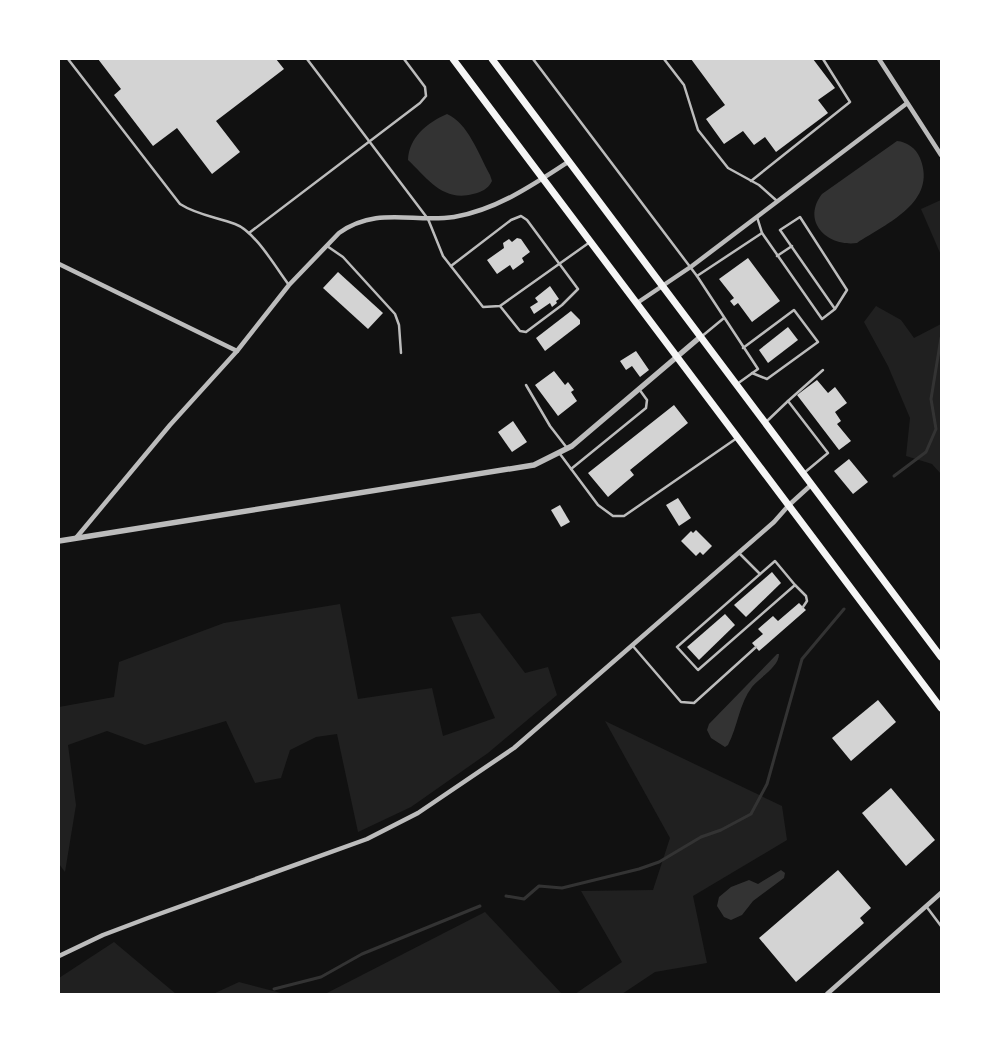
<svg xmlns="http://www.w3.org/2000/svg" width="1000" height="1053" font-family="'PT Sans',sans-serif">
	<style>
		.green { fill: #202020 }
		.water { fill: #333 }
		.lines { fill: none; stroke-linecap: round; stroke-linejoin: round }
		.stream { stroke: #333; stroke-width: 3 }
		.building { fill: #d3d3d3 }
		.service { stroke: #bcbcbc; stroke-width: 2.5 }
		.minor { stroke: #bcbcbc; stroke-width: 4.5 }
		.tertiary { stroke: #bcbcbc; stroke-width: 5.5 }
		.primary { stroke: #f5f5f5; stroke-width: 7 }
	</style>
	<rect width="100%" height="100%" fill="#111"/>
	<g class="green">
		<polygon points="941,200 941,255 921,209"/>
		<polygon points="876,306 901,320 914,338 941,324 941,474 932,464 906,456 910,418 888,366 864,322"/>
		<polygon points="340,604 358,699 432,688 443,736 495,718 451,617 480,613 525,673 548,667 557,695 488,753 411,807 358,832 337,734 316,737 290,750 281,778 255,783 226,721 145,745 107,731 68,745 76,805 65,872 59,864 59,707 114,697 119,662 224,623"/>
		<polygon points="605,721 782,806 787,840 693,896 707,963 655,972 622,994 575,994 622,962 581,891 653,890 670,838"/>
		<polygon points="485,912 562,994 325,994"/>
		<polygon points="114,942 176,994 59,994 59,978"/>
		<polygon points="239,982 285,994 213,994"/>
	</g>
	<g class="water">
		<path d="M447,114C468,123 479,155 490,175L492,181C488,189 482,192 473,194C443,202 428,179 408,160C409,137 427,123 447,114Z"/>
		<path d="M897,141C907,142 916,148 920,158C938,202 887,223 857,243C827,247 801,221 822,194Z"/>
		<path d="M777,654H779C779,667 760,677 752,687C739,704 738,726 728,745L725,747L711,738L707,730L709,724Z"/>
		<polygon points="781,870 785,873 784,878 753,901 742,915 731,920 724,917 717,906 719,897 731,887 749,880 758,884"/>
	</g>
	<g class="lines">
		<g class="stream">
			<polyline points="894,476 926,452 936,429 931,399 941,338"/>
			<polyline points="506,896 524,899 539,886 562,888 639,869 659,862 701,837 721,830 751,814 767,784 802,659 844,609"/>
			<polyline points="274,989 321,977 362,954 480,906"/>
		</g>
	</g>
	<g class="building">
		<polygon points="98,59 276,59 284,69 216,121 240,152 212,174 177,128 153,146 114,95 121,89"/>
		<polygon points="691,59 813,59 835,88 818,100 828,113 776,152 765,137 754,145 743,131 724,144 706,119 725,105"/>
		<polygon points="517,238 521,239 530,252 522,258 524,262 513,270 510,265 497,274 487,260 504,248 503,243 509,239 512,242"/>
		<polygon points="748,258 780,301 752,322 738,303 734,306 730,301 734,298 719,279"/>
		<polygon points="338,272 383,313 368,329 323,288"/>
		<polygon points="550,286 559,299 556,301 557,303 552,307 550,303 534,314 530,307 538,302 535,298"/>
		<polygon points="571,311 580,320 580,324 545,351 536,338"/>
		<polygon points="788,327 798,340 768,363 759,350"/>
		<polygon points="636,351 649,370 640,377 632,366 626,370 620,361"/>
		<polygon points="554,371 565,385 568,382 574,390 571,392 577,401 558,416 535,385"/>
		<polygon points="817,380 828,393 835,387 847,403 835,412 841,421 837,424 851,441 839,450 797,395"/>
		<polygon points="674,405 688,423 630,470 634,475 608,497 588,473"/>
		<polygon points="513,421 527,442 512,452 498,432"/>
		<polygon points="849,459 868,482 853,494 834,471"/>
		<polygon points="678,498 691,518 679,526 666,505"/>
		<polygon points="560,505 570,522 561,527 551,510"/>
		<polygon points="696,530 712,546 703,555 700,552 696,556 681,541 691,531 693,533"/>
		<polygon points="772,572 781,583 746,617 734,605"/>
		<polygon points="799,603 806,610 759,651 752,643 763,634 758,629 773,616 778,621"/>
		<polygon points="725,614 735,625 699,660 687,647"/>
		<polygon points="878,700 896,722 851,761 832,738"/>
		<polygon points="891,788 935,840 906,866 862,813"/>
		<polygon points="838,870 871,908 860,918 864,923 796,982 759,938"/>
	</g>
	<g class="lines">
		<g class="service">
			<path d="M68,59L180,204C197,215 216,217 235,224C255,231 276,268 289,285"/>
			<polyline points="307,59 428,219 443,256 483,307 500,306 590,242"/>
			<polyline points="533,59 697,276"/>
			<polyline points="664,59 684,85 698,130 728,168 759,185 777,201"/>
			<polyline points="751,181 850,102 823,59"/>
			<polyline points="249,233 420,103 426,96 425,87 404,59"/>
			<polyline points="762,233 822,319 835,309 780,230 800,217 847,290 835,309"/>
			<polyline points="327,246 343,257 395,314 399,325 401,353"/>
			<polyline points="777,256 792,246"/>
			<polyline points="451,266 511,220 521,216 527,220 578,289 562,305 526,332 520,331 500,306"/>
			<polyline points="701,337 724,318"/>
			<polyline points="743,348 794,310 818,342 767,379 752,373"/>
			<polyline points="737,384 758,369 697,276 762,233 757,217"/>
			<polyline points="526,385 550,426 567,448"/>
			<polyline points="788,401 823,370"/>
			<polyline points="766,422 788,401 828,453 804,473"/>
			<polyline points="560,454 598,505 613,516 624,516 737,438"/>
			<polyline points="571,469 646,408 647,400 639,389"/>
			<polyline points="739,553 760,574"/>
			<polygon points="775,561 795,585 698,670 677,647"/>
			<polyline points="795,585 806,596 807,601 803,607"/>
			<polyline points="632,645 681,702 694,703 756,647"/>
			<polyline points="926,906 941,926"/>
		</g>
		<g class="minor">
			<polyline points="879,59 941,155"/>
			<polyline points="59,264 237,351"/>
			<polyline points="637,303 692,266 906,104"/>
			<path d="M76,538L170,425L237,351L289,285L339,233C377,206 413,223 454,217C496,210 533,185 568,162"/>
			<polyline points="59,956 103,935 148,918 367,839 418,813 514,748 774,522 789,505 811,485"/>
			<polyline points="827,994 941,893"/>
		</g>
		<polyline class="tertiary" points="59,541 534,465 572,446 699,338"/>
		<g class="primary">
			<polyline points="453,59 941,708"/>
			<polyline points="492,59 941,657"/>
		</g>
	</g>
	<rect width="1000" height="1053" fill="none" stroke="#ffffff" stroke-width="120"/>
</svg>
